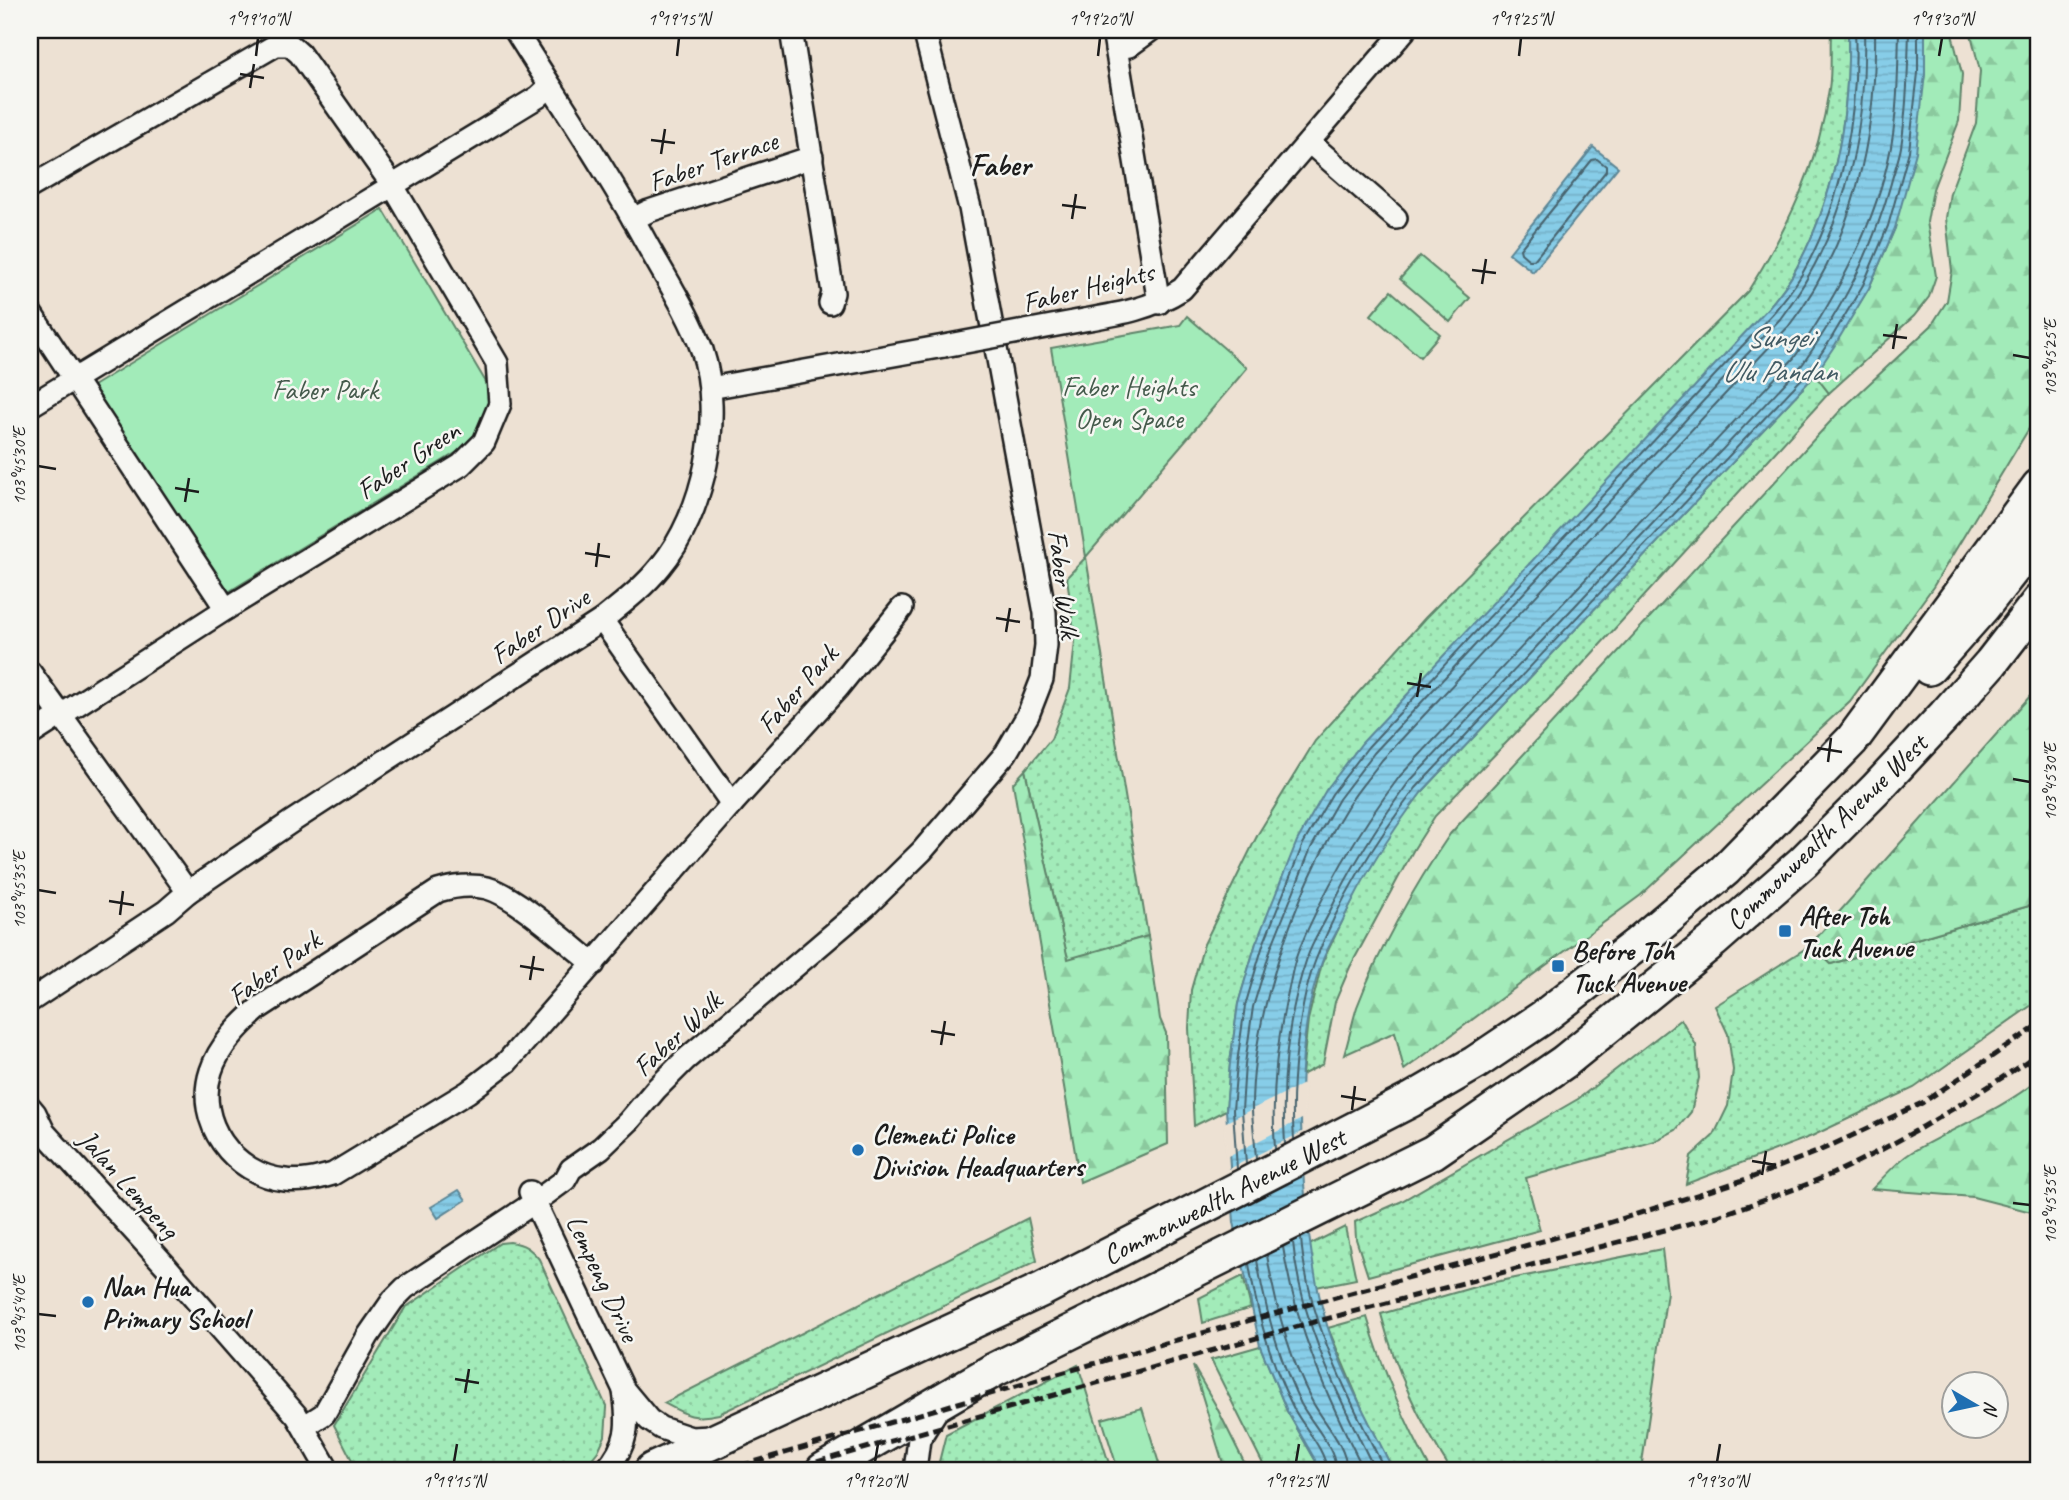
<svg xmlns="http://www.w3.org/2000/svg" width="2069" height="1500" font-family="Caveat,sans-serif">
	<style>
		.grass { fill: url(#grass-dots); stroke: #5f846a; stroke-width: 2 }
		.forest { fill: url(#forest-firs); stroke: #5f846a; stroke-width: 2 }
		.park { fill: #a2ebb9; stroke: #5f846a; stroke-width: 2 }
		.water { fill: url(#water-rules); stroke: #5c8696; stroke-width: 2 }
		.pier { fill: #ede1d3 }
		.lines { fill: none; stroke-linecap: round; stroke-linejoin: round }
		.shore { stroke: #47636e; stroke-width: 2 }
		.street-casing { stroke: #1c1c1c; stroke-width: 26 }
		.primary-casing { stroke: #1c1c1c; stroke-width: 38 }
		.street { stroke: #f6f6f2; stroke-width: 21 }
		.primary { stroke: #f6f6f2; stroke-width: 33 }
		.rail { stroke: #1c1c1c; stroke-width: 5; stroke-dasharray: 10 5; stroke-linecap: butt }
		.street-bridge-casing { stroke: #1c1c1c; stroke-width: 26; stroke-linecap: butt }
		.street-bridge { stroke: #f6f6f2; stroke-width: 21 }
		.ticks { fill: none; stroke: #1c1c1c; stroke-width: 2.5 }
		.poi-dot { fill: #1f6fb2; stroke: #f6f6f2; stroke-width: 2.5 }
		.labels { text-anchor: middle; dominant-baseline: central; stroke-width: 5; stroke-linejoin: round; paint-order: stroke }
		.street-label { font-size: 28px; fill: #1c1c1c; stroke: #f6f6f2 }
		.park-label { font-size: 28px; fill: #445a4b; stroke: #f6f6f2 }
		.poi-label { font-size: 28px; font-weight: bold; fill: #1c1c1c; stroke: #f6f6f2; text-anchor: start }
		.neighbourhood-label { font-size: 30px; font-weight: bold; fill: #1c1c1c; stroke: #f6f6f2 }
		.water-label { font-size: 30px; font-style: italic; fill: #415a63; stroke: #f6f6f2 }
		.neatline { fill: none; stroke: #1c1c1c; stroke-width: 2.5 }
		.ticks-label { font-size: 18px; text-anchor: middle; fill: #1c1c1c }
	</style>
	<defs>
		<pattern id="grass-dots" width="8" height="8" patternUnits="userSpaceOnUse" patternTransform="scale(1.75)"><rect width="8" height="8" fill="#a2ebb9"/><path d="M2 2h.1M6 6h.1" fill="none" stroke="#8bc99e" stroke-width="1.8" stroke-linecap="round"/></pattern>
		<pattern id="forest-firs" width="22" height="20" patternUnits="userSpaceOnUse" patternTransform="scale(1.75)"><rect width="22" height="20" fill="#a2ebb9"/><path d="M5 1l3.5 6h-7zM16 11l3.5 6h-7z" fill="#8bc99e"/></pattern>
		<pattern id="water-rules" width="6" height="5" patternUnits="userSpaceOnUse" patternTransform="scale(1.75)"><rect width="6" height="5" fill="#87cde8"/><path d="M0 2.5h6" fill="none" stroke="#74afc6"/></pattern>
	</defs>
	<rect width="100%" height="100%" fill="#ede1d3"/>
	<filter id="ink" filterUnits="userSpaceOnUse"><feTurbulence type="fractalNoise" baseFrequency=".0143" numOctaves="2"/><feDisplacementMap in="SourceGraphic" scale="14" xChannelSelector="R" yChannelSelector="G"/><feConvolveMatrix kernelMatrix="1 2 1 2 8 2 1 2 1" color-interpolation-filters="sRGB"/></filter>
	<g filter="url(#ink)">
		<g class="grass">
			<path d="M1831,30H1848C1850,113 1837,194 1796,269C1789,283 1778,296 1768,308L1256,943L1238,1004L1230,1063L1226,1110L1194,1126L1189,1028L1191,990L1204,944L1258,834L1315,741L1425,618L1748,291C1788,228 1819,163 1829,89C1832,70 1830,49 1831,30Z"/>
			<polygon points="1815,375 1829,393 1579,668 1435,816 1414,849 1350,967 1335,1002 1323,1064 1302,1075 1308,1020 1322,963 1362,880 1389,835 1421,793"/>
			<polygon points="1086,557 1148,936 1068,960 1025,770 1051,739 1070,688 1075,641 1067,577"/>
			<polygon points="2039,903 2039,1000 1914,1088 1812,1136 1686,1184 1691,1156 1714,1135 1728,1106 1733,1070 1728,1034 1715,1006 1811,945 1831,964"/>
			<polygon points="1681,1019 1696,1045 1699,1078 1691,1112 1676,1130 1655,1141 1526,1178 1540,1230 1368,1276 1356,1239 1355,1222 1400,1202 1578,1099"/>
			<path d="M1028,1218L1037,1261L719,1414C694,1420 686,1415 664,1403Z"/>
			<polygon points="1345,1227 1356,1279 1316,1287 1309,1245"/>
			<path d="M510,1242C524,1244 530,1248 539,1259L607,1408L605,1436L598,1451L590,1461L571,1470H357L334,1425L405,1308L500,1243Z"/>
			<path d="M1662,1249L1667,1292L1641,1470H1451C1418,1418 1397,1374 1381,1314L1485,1284Z"/>
			<polygon points="1243,1276 1251,1308 1203,1323 1199,1298"/>
			<path d="M1367,1317C1383,1371 1404,1421 1431,1470H1393L1363,1411L1328,1328Z"/>
			<polygon points="1260,1346 1287,1411 1321,1470 1266,1470 1211,1360"/>
			<polygon points="1078,1365 1111,1470 937,1470 946,1434"/>
		</g>
		<g class="forest">
			<polygon points="1925,30 1951,30 1962,74 1959,121 1933,189 1927,222 1936,276 1929,297 1914,316 1829,393 1815,375 1869,288 1895,228 1925,74"/>
			<path d="M1970,30H2039V412L1933,587L1850,701L1641,895L1404,1070L1395,1032L1344,1055C1349,1039 1352,1023 1357,1007C1379,949 1415,885 1450,834L1841,410L1931,326L1947,301L1952,271L1946,218L1950,193L1976,123L1980,71Z"/>
			<polygon points="2039,686 2039,903 1831,964 1811,944"/>
			<polygon points="1025,770 1068,959 1148,936 1160,1019 1166,1033 1168,1144 1080,1182 1013,783"/>
			<path d="M2039,1079V1214L1973,1197L1872,1189C1884,1177 1897,1161 1912,1152C1954,1127 2000,1111 2039,1079Z"/>
			<polygon points="1193,1366 1215,1404 1248,1470 1225,1470"/>
		</g>
		<g class="park">
			<polygon points="383,209 496,399 480,438 220,597 93,386"/>
			<polygon points="1420,256 1470,298 1450,322 1400,279"/>
			<polygon points="1391,291 1440,334 1420,357 1371,315"/>
			<polygon points="1187,316 1247,368 1086,557 1051,348 1180,325"/>
			<polygon points="1142,1408 1161,1470 1118,1470 1102,1419"/>
		</g>
		<g class="water">
			<path d="M1848,30H1925V74L1916,152L1895,228L1869,288L1835,345L1815,375L1421,793C1389,835 1363,877 1341,924C1334,937 1327,949 1322,962C1297,1029 1299,1114 1304,1184C1308,1232 1313,1278 1327,1325C1343,1375 1370,1423 1393,1470H1321L1287,1411L1260,1346L1234,1222L1226,1110L1230,1063L1238,1004L1256,943L1297,841L1326,790L1362,743L1768,308C1778,296 1789,283 1796,269C1837,194 1850,113 1848,30Z"/>
			<polygon points="1593,147 1618,167 1533,272 1509,253"/>
			<polygon points="459,1190 466,1200 438,1218 431,1207"/>
		</g>
		<g class="pier">
			<polygon points="1305,1083 1304,1118 1226,1157 1224,1123"/>
			<polygon points="1304,1131 1307,1173 1230,1213 1227,1170"/>
		</g>
		<g class="lines">
			<g class="shore">
				<polygon points="1597,159 1606,166 1606,171 1534,260 1529,260 1521,253 1520,249 1592,160"/>
				<path d="M1294,1139C1290,1090 1298,1005 1316,959C1340,898 1376,840 1416,788L1809,371L1829,342L1863,285L1888,226L1909,151L1918,73V30"/>
				<path d="M1285,1144C1281,1084 1287,1015 1307,958C1312,943 1321,929 1328,915C1351,867 1377,825 1409,782L1802,365C1843,306 1872,253 1891,183C1894,171 1899,159 1901,147C1907,108 1908,69 1909,30"/>
				<path d="M1275,1149C1271,1094 1277,1037 1290,983C1292,973 1294,962 1298,952C1324,889 1359,830 1400,776L1794,358C1838,294 1876,224 1891,147C1898,108 1898,69 1899,30"/>
				<path d="M1256,1159C1255,1143 1253,1127 1252,1111C1251,1015 1297,888 1347,807C1357,790 1371,775 1382,760L1788,327C1854,242 1877,135 1875,30"/>
				<path d="M1246,1164L1242,1110L1245,1064L1253,1007L1271,948L1311,848L1339,799L1374,753L1780,319C1844,235 1867,134 1864,30"/>
				<path d="M1237,1169L1233,1110L1237,1063L1245,1006L1263,945L1303,844L1332,794L1368,747L1773,313C1783,301 1794,288 1802,274C1843,203 1859,111 1855,30"/>
				<path d="M1301,1238C1307,1320 1349,1398 1385,1470"/>
				<path d="M1293,1242C1300,1323 1340,1399 1375,1470"/>
				<path d="M1283,1247C1296,1329 1327,1397 1364,1470"/>
				<path d="M1267,1255C1275,1304 1288,1354 1311,1399C1322,1421 1346,1444 1347,1470"/>
				<path d="M1257,1260C1265,1309 1279,1359 1301,1404C1312,1424 1335,1447 1336,1470"/>
				<path d="M1249,1264C1257,1313 1271,1364 1294,1409C1304,1428 1325,1449 1327,1470"/>
			</g>
			<defs>
				<g id="street">
					<polyline points="791,30 833,293 830,303"/>
					<polyline points="1113,30 1159,303"/>
					<polyline points="1116,48 1129,46 1151,30"/>
					<polyline points="1309,142 1396,218"/>
					<polyline points="30,187 276,45 290,45 300,54 393,186 497,363 500,404 484,442 461,465 226,609 30,735"/>
					<polyline points="633,219 649,211 812,157"/>
					<polyline points="30,312 226,609"/>
					<path d="M1084,320C1119,314 1151,309 1182,289L1405,30"/>
					<polyline points="710,388 944,346"/>
					<polyline points="30,406 538,97 550,86"/>
					<polyline points="602,620 732,804"/>
					<polyline points="30,672 188,892"/>
					<path d="M594,964C569,944 515,895 487,888C470,884 455,886 438,891L259,1008C240,1025 219,1046 211,1071C194,1122 234,1175 285,1180C302,1182 316,1179 333,1174L468,1092L507,1062L732,804L837,689L902,608"/>
					<path d="M30,1001L166,911L188,892L291,822L602,620C623,603 643,588 660,567C705,513 724,417 702,350C689,314 667,280 648,246C608,172 560,102 515,30"/>
					<polyline points="30,1107 35,1113 44,1132 165,1265 297,1416 328,1470"/>
					<polyline points="530,1192 624,1390 649,1420 661,1428 691,1438 711,1437"/>
					<polyline points="305,1426 324,1414 368,1336 393,1300 405,1288 535,1202 565,1180 571,1169 601,1148 629,1121 656,1089 685,1060 866,906 922,851 1006,753 1028,715 1042,679 1046,645 1045,613 970,208 924,30"/>
					<path d="M606,1470C629,1443 629,1425 624,1391"/>
					<polyline points="915,1470 919,1439 939,1407"/>
				</g>
				<g id="primary">
					<polyline points="1929,668 1983,607 2039,536"/>
					<polyline points="652,1470 1043,1289 1411,1100 1475,1063 1542,1018 1636,945 1725,870 1852,740 2039,486"/>
					<polyline points="823,1470 994,1370 1433,1152 1564,1062 1713,941 1803,862 1876,789 1945,715 1991,663 2039,601"/>
				</g>
			</defs>
			<use href="#street" class="street-casing"/>
			<use href="#primary" class="primary-casing"/>
			<use href="#street" class="street"/>
			<use href="#primary" class="primary"/>
			<g class="rail">
				<polyline points="726,1470 1162,1344 1602,1225 1753,1177 1819,1151 1922,1103 2039,1025"/>
				<path d="M788,1470L1299,1326L1718,1216C1757,1202 1796,1190 1834,1173C1906,1140 1974,1097 2039,1053"/>
			</g>
			<defs>
				<polyline id="street-bridge" points="944,346 1084,320"/>
			</defs>
			<use href="#street-bridge" class="street-bridge-casing"/>
			<use href="#street-bridge" class="street-bridge"/>
		</g>
	</g>
	<path class="ticks" d="M256,56L258,38M677,56L679,38M1098,56L1100,38M1519,56L1521,38M1939,56L1942,38M240,74L264,78M250,88L254,64M651,140L675,143M661,154L665,129M1062,205L1086,208M1072,219L1076,194M1472,270L1496,273M1482,284L1486,259M1883,335L1907,338M1893,349L1897,324M2013,355L2030,358M38,466L56,469M175,488L199,492M185,502L189,478M585,553L610,557M596,567L599,543M996,618L1020,622M1006,632L1010,608M1407,683L1431,687M1417,697L1421,673M1817,748L1842,752M1828,762L1831,738M2013,779L2030,782M38,890L56,893M109,901L134,905M120,915L123,891M520,966L544,970M530,980L534,956M931,1031L955,1035M941,1045L945,1021M1341,1096L1366,1100M1352,1110L1355,1086M1752,1161L1776,1165M1762,1175L1766,1151M2013,1203L2030,1205M38,1314L56,1316M455,1379L479,1383M465,1393L469,1369M454,1462L457,1444M875,1462L878,1444M1296,1462L1299,1444M1717,1462L1720,1444"/>
	<g class="poi-dot">
		<rect x="1778" y="924" width="14" height="14" rx="3.5"/>
		<rect x="1551" y="959" width="14" height="14" rx="3.5"/>
		<circle cx="858" cy="1150" r="7"/>
		<circle cx="88" cy="1302" r="7"/>
	</g>
	<g class="labels">
		<g class="street-label">
			<text transform="translate(713 161) rotate(-19)">Faber Terrace</text>
			<text transform="translate(1088 287) rotate(-14)">Faber Heights</text>
			<text transform="translate(408 460) rotate(-34)">Faber Green</text>
			<text transform="translate(1064 584) rotate(83)">Faber Walk</text>
			<text transform="translate(540 626) rotate(-34)">Faber Drive</text>
			<text transform="translate(797 689) rotate(-49)">Faber Park</text>
			<text transform="translate(1826 832) rotate(-44)">Commonwealth Avenue West</text>
			<text transform="translate(274 968) rotate(-36)">Faber Park</text>
			<text transform="translate(677 1034) rotate(-43)">Faber Walk</text>
			<text transform="translate(129 1184) rotate(48)">Jalan Lempeng</text>
			<text transform="translate(1224 1196) rotate(-27)">Commonwealth Avenue West</text>
			<text transform="translate(603 1278) rotate(65)">Lempeng Drive</text>
		</g>
		<g class="park-label">
			<text x="1129" y="386">Faber Heights<tspan x="1129" dy="32">Open Space</tspan></text>
			<text x="325" y="389">Faber Park</text>
		</g>
		<g class="poi-label">
			<text x="1799" y="915">After Toh<tspan x="1799" dy="32">Tuck Avenue</tspan></text>
			<text x="1572" y="950">Before Toh<tspan x="1572" dy="32">Tuck Avenue</tspan></text>
			<text x="872" y="1134">Clementi Police<tspan x="872" dy="32">Division Headquarters</tspan></text>
			<text x="102" y="1286">Nan Hua<tspan x="102" dy="32">Primary School</tspan></text>
		</g>
		<g class="neighbourhood-label">
			<text x="1000" y="165">Faber</text>
		</g>
		<g class="water-label">
			<text x="1779" y="337">Sungei<tspan x="1779" dy="34">Ulu Pandan</tspan></text>
		</g>
	</g>
	<rect width="2069" height="1500" fill="none" stroke="#f6f6f2" stroke-width="77"/>
	<g transform="translate(1975 1405) rotate(99)"><circle r="33" fill="#f6f6f2" stroke="#9f9f9c" stroke-width="2"/>
	<path d="M0-5L12 26L0 18L-12 26Z" fill="#1f6fb2"/>
	<text y="-10" font-size="19" font-weight="bold" text-anchor="middle" fill="#1c1c1c">N</text>
	</g>
	<rect x="38" y="38" width="1992" height="1424" class="neatline"/>
	<g class="ticks-label">
		<text x="258" y="25">1°19'10"N</text>
		<text x="679" y="25">1°19'15"N</text>
		<text x="1100" y="25">1°19'20"N</text>
		<text x="1521" y="25">1°19'25"N</text>
		<text x="1942" y="25">1°19'30"N</text>
		<text transform="translate(2050 358) rotate(-90)" y="6">103°45'25"E</text>
		<text transform="translate(19 466) rotate(-90)" y="6">103°45'30"E</text>
		<text transform="translate(2050 782) rotate(-90)" y="6">103°45'30"E</text>
		<text transform="translate(19 890) rotate(-90)" y="6">103°45'35"E</text>
		<text transform="translate(2050 1205) rotate(-90)" y="6">103°45'35"E</text>
		<text transform="translate(19 1314) rotate(-90)" y="6">103°45'40"E</text>
		<text x="454" y="1487">1°19'15"N</text>
		<text x="875" y="1487">1°19'20"N</text>
		<text x="1296" y="1487">1°19'25"N</text>
		<text x="1717" y="1487">1°19'30"N</text>
	</g>
</svg>
